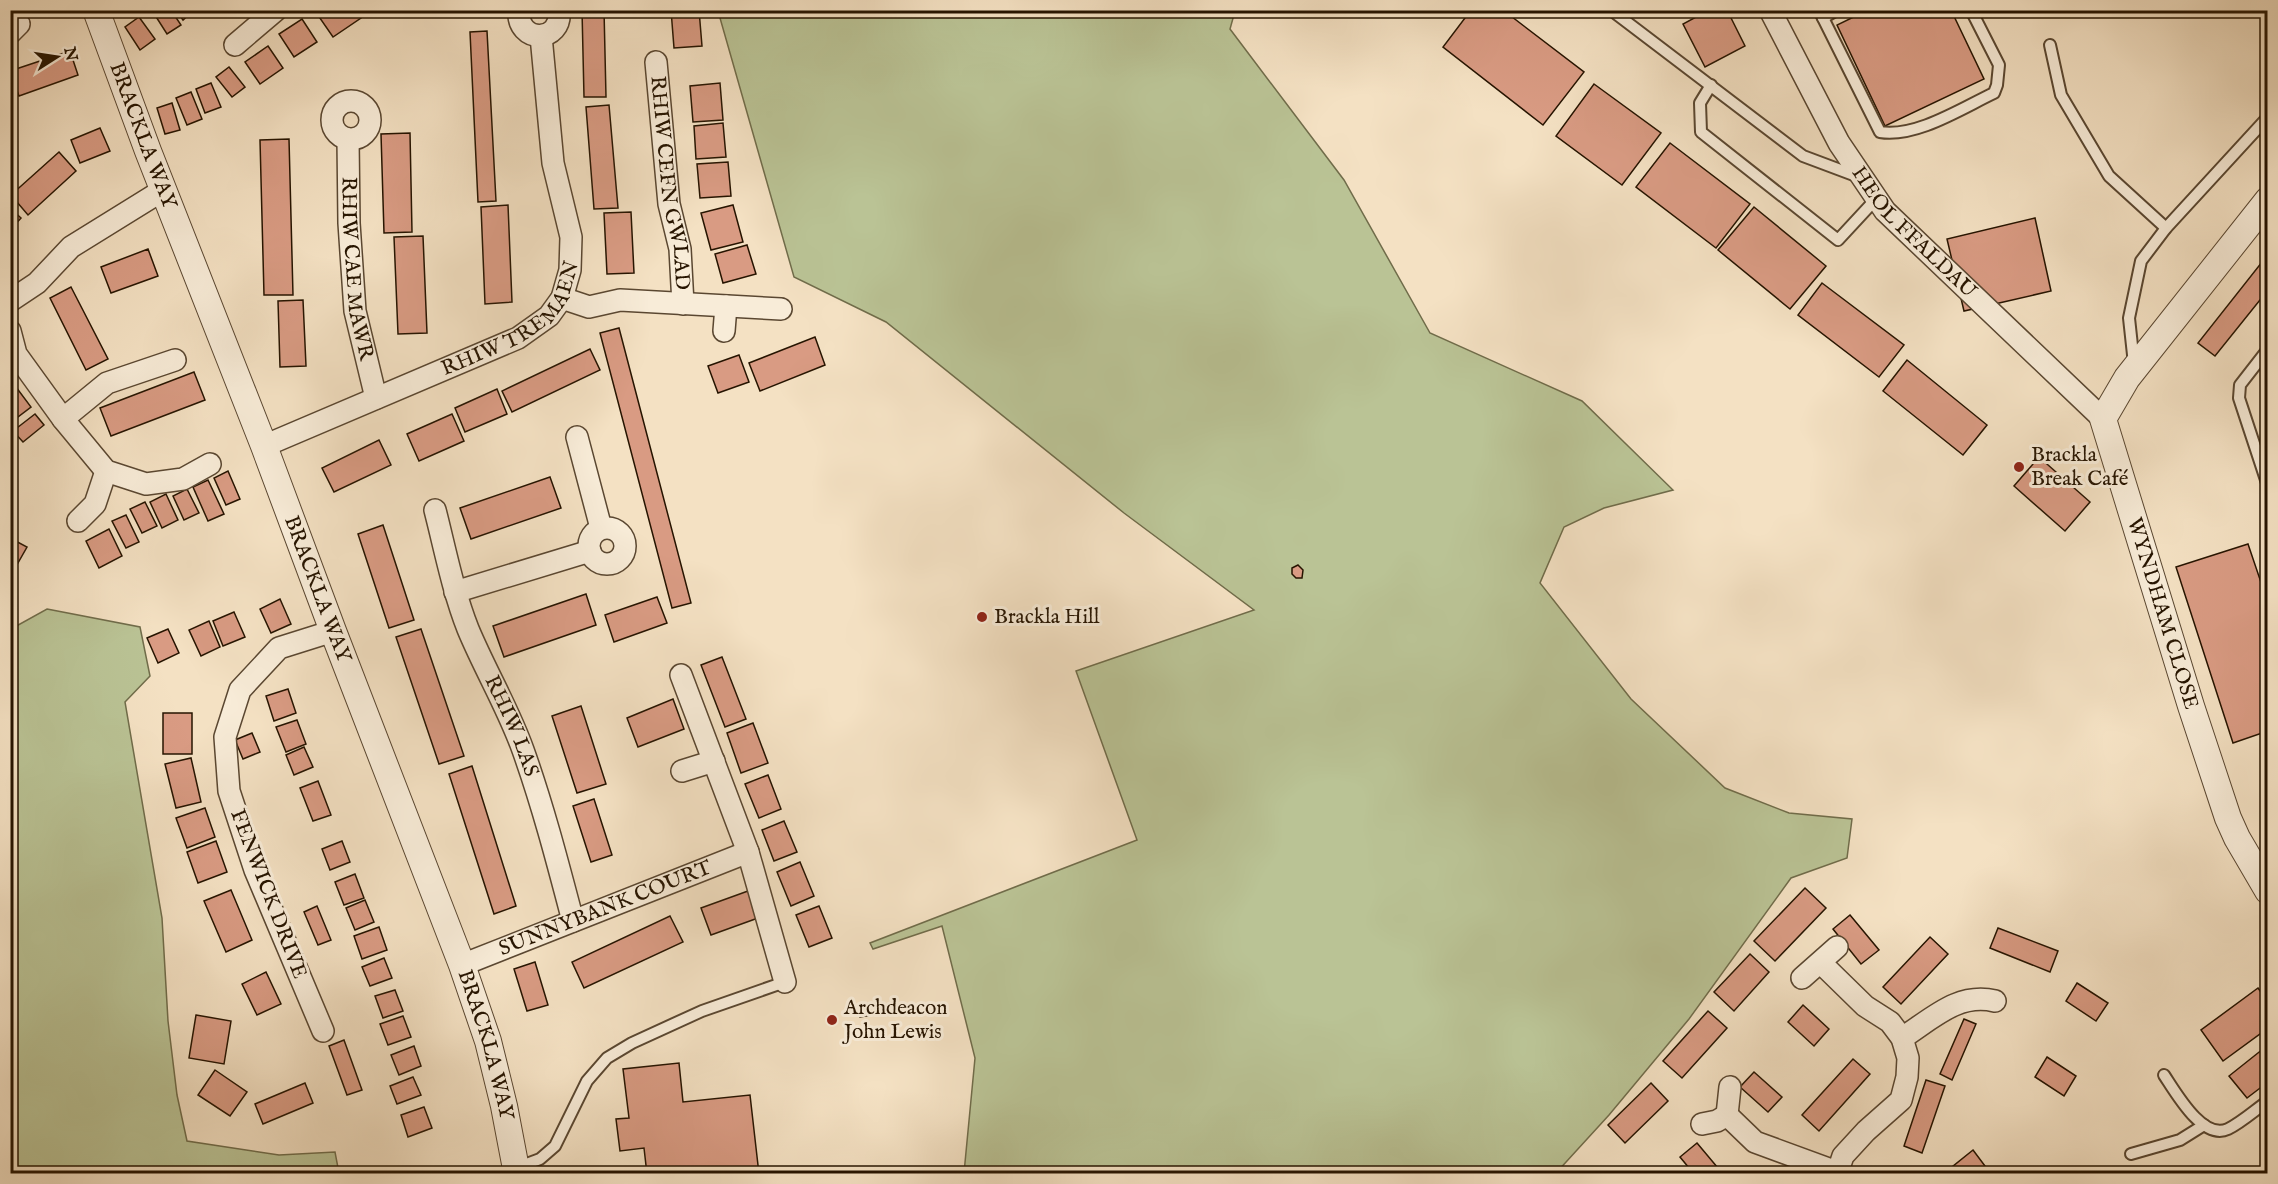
<svg xmlns="http://www.w3.org/2000/svg" width="2278" height="1184" font-family="'IM FELL English',serif">
	<style>
		.green { fill: #bac395; stroke: #706c4a; stroke-width: 1.5 }
		.building { fill: #d99b83; stroke: #261400; stroke-width: 1.5 }
		.lines { fill: none; stroke-linecap: round; stroke-linejoin: round }
		.service-casing { stroke: #5a4731; stroke-width: 14 }
		.minor-casing { stroke: #5a4731; stroke-width: 24 }
		.tertiary-casing { stroke: #5a4731; stroke-width: 28 }
		.service { stroke: #f8ecd8; stroke-width: 10 }
		.minor { stroke: #f8ecd8; stroke-width: 21 }
		.tertiary { stroke: #f8ecd8; stroke-width: 26 }
		.poi-dot { fill: #8f2418; stroke: #f8ecd8; stroke-width: 2 }
		.labels { text-anchor: middle; dominant-baseline: central; stroke-width: 6; stroke-linejoin: round; paint-order: stroke }
		.street-label { font-size: 21px; fill: #261400; stroke: #f8ecd8 }
		.poi-label { font-size: 21px; fill: #261400; stroke: #f8ecd8; text-anchor: start }
	</style>
	<rect width="100%" height="100%" fill="#f4e1c3"/>
	<filter id="stains"><feTurbulence type="fractalNoise" baseFrequency=".00333" numOctaves="4"/><feColorMatrix values="0 0 0 0 .2 0 0 0 0 .09 0 0 0 0 .02 0 0 0 .5 -.17"/></filter>
	<radialGradient id="worn" r=".72"><stop offset=".6" stop-color="#630" stop-opacity="0"/><stop offset="1" stop-color="#630" stop-opacity=".3"/></radialGradient>
	<g class="green">
		<polygon points="718,11 1235,11 1230,29 1344,180 1430,333 1582,401 1673,490 1604,508 1564,527 1540,583 1631,699 1725,788 1789,813 1852,819 1847,858 1791,878 1689,1019 1609,1115 1556,1173 964,1173 975,1058 942,926 873,949 870,943 1137,840 1076,671 1254,610 1124,513 886,322 794,277"/>
		<polygon points="47,609 140,627 150,676 125,702 162,918 168,1021 177,1095 187,1141 279,1155 335,1152 339,1173 11,1173 11,629"/>
	</g>
	<g class="building">
		<polygon points="155,10 171,10 181,25 167,34 153,12"/>
		<polygon points="176,10 194,10 183,20"/>
		<polygon points="356,10 361,18 333,37 315,11"/>
		<polygon points="582,10 604,10 606,97 584,97"/>
		<polygon points="671,10 699,10 702,46 674,48"/>
		<polygon points="1471,10 1503,10 1584,72 1543,125 1443,47"/>
		<polygon points="1709,10 1727,10 1745,46 1705,67 1683,24"/>
		<polygon points="1868,10 1951,10 1984,79 1885,126 1837,25"/>
		<polygon points="139,17 155,39 140,50 125,27"/>
		<polygon points="302,19 317,42 294,57 279,34"/>
		<polygon points="487,31 496,201 478,202 470,32"/>
		<polygon points="268,46 283,68 260,84 245,62"/>
		<polygon points="70,51 78,75 19,96 10,71"/>
		<polygon points="229,67 245,87 232,97 216,77"/>
		<polygon points="211,83 221,107 205,113 196,89"/>
		<polygon points="720,83 723,120 693,122 690,86"/>
		<polygon points="1594,84 1661,133 1622,185 1556,136"/>
		<polygon points="191,92 202,119 187,125 176,98"/>
		<polygon points="172,103 180,130 165,134 157,108"/>
		<polygon points="609,105 618,208 594,209 586,107"/>
		<polygon points="723,123 726,157 696,159 694,126"/>
		<polygon points="100,128 110,151 80,163 71,140"/>
		<polygon points="410,133 412,232 384,233 381,134"/>
		<polygon points="289,139 293,295 264,295 260,140"/>
		<polygon points="1670,143 1750,204 1716,248 1636,187"/>
		<polygon points="59,152 76,171 28,215 11,195"/>
		<polygon points="728,162 731,196 700,198 697,164"/>
		<polygon points="508,205 512,302 485,304 481,207"/>
		<polygon points="733,205 743,242 711,250 701,213"/>
		<polygon points="1754,207 1826,266 1790,309 1718,250"/>
		<polygon points="10,208 21,218 10,230"/>
		<polygon points="631,212 634,273 607,274 604,213"/>
		<polygon points="2035,218 2051,291 1964,311 1947,239"/>
		<polygon points="423,236 427,333 398,334 394,237"/>
		<polygon points="747,245 756,274 723,283 715,254"/>
		<polygon points="148,249 158,276 111,293 101,267"/>
		<polygon points="2262,262 2268,267 2268,290 2215,356 2198,343"/>
		<polygon points="1822,283 1904,345 1879,377 1798,315"/>
		<polygon points="71,287 108,359 86,370 50,298"/>
		<polygon points="303,300 306,366 280,367 278,301"/>
		<polygon points="619,328 691,603 672,608 600,333"/>
		<polygon points="815,337 825,365 760,391 749,363"/>
		<polygon points="590,349 600,370 512,412 502,391"/>
		<polygon points="739,355 749,382 718,393 708,366"/>
		<polygon points="1907,360 1987,425 1963,455 1883,391"/>
		<polygon points="194,372 205,400 111,436 100,408"/>
		<polygon points="13,383 31,407 10,423 10,386"/>
		<polygon points="497,389 507,414 465,432 455,408"/>
		<polygon points="35,414 44,425 23,442 13,431"/>
		<polygon points="452,414 464,441 419,461 407,434"/>
		<polygon points="379,440 391,465 334,492 322,468"/>
		<polygon points="2039,457 2090,502 2065,531 2014,486"/>
		<polygon points="228,471 240,499 226,505 214,478"/>
		<polygon points="550,477 561,508 471,539 460,508"/>
		<polygon points="208,480 224,514 208,521 193,487"/>
		<polygon points="187,489 199,513 184,520 173,496"/>
		<polygon points="166,494 178,520 162,528 150,502"/>
		<polygon points="145,502 157,526 142,533 130,509"/>
		<polygon points="126,515 139,542 126,548 112,521"/>
		<polygon points="383,525 414,620 389,628 358,534"/>
		<polygon points="109,529 122,556 99,568 86,541"/>
		<polygon points="10,538 27,547 10,577"/>
		<polygon points="2248,544 2268,603 2268,731 2233,743 2176,567"/>
		<polygon points="1298,565 1303,570 1302,578 1296,578 1292,574 1292,568"/>
		<polygon points="586,594 596,625 504,657 493,626"/>
		<polygon points="657,597 667,623 614,642 605,615"/>
		<polygon points="280,599 291,624 271,633 260,609"/>
		<polygon points="234,612 245,637 223,646 213,621"/>
		<polygon points="209,621 220,647 201,656 189,630"/>
		<polygon points="168,629 179,653 158,663 147,638"/>
		<polygon points="421,629 464,756 439,764 396,637"/>
		<polygon points="722,657 746,719 725,727 701,665"/>
		<polygon points="288,689 296,713 274,721 266,696"/>
		<polygon points="673,699 684,729 638,747 627,718"/>
		<polygon points="581,706 606,784 577,793 552,716"/>
		<rect x="163" y="713" width="29" height="41"/>
		<polygon points="297,720 306,744 286,752 276,727"/>
		<polygon points="753,723 768,763 741,773 727,733"/>
		<polygon points="252,733 260,752 243,759 235,740"/>
		<polygon points="304,747 313,767 294,775 286,755"/>
		<polygon points="191,758 201,802 176,808 165,764"/>
		<polygon points="472,766 516,906 494,914 449,774"/>
		<polygon points="768,775 781,809 759,818 745,784"/>
		<polygon points="318,781 331,815 313,821 300,788"/>
		<polygon points="594,799 612,855 591,862 573,806"/>
		<polygon points="205,808 215,837 187,848 176,818"/>
		<polygon points="784,821 797,852 774,861 762,830"/>
		<polygon points="216,841 227,872 198,883 187,852"/>
		<polygon points="342,841 350,862 330,870 322,849"/>
		<polygon points="800,862 814,896 791,906 777,872"/>
		<polygon points="355,874 364,898 344,905 335,882"/>
		<polygon points="1805,888 1826,908 1775,961 1754,941"/>
		<polygon points="231,890 252,940 226,952 204,901"/>
		<polygon points="748,891 758,918 711,935 701,908"/>
		<polygon points="365,900 374,922 355,930 346,908"/>
		<polygon points="317,906 331,940 318,945 304,912"/>
		<polygon points="819,906 832,938 809,947 796,915"/>
		<polygon points="1850,915 1879,950 1861,964 1833,929"/>
		<polygon points="670,916 683,942 584,988 572,962"/>
		<polygon points="379,927 387,950 362,959 354,936"/>
		<polygon points="1998,928 2058,951 2050,972 1990,948"/>
		<polygon points="1930,937 1948,954 1901,1004 1883,987"/>
		<polygon points="1750,954 1769,972 1734,1011 1714,992"/>
		<polygon points="384,958 392,978 370,986 362,967"/>
		<polygon points="535,962 548,1005 527,1011 514,969"/>
		<polygon points="266,972 281,1004 257,1015 242,984"/>
		<polygon points="2077,983 2108,1003 2096,1021 2066,1001"/>
		<polygon points="2258,988 2268,1002 2268,1028 2223,1061 2201,1030"/>
		<polygon points="395,990 403,1011 383,1018 375,996"/>
		<polygon points="871,1003 872,1015 860,1017 858,1005"/>
		<polygon points="1803,1005 1829,1029 1814,1046 1788,1022"/>
		<polygon points="1708,1011 1727,1028 1682,1078 1663,1061"/>
		<polygon points="196,1015 231,1021 224,1064 189,1058"/>
		<polygon points="403,1016 411,1037 388,1045 380,1024"/>
		<polygon points="1964,1019 1976,1024 1952,1080 1940,1074"/>
		<polygon points="344,1040 362,1090 347,1095 329,1046"/>
		<polygon points="2268,1045 2268,1082 2247,1098 2229,1076"/>
		<polygon points="414,1046 421,1066 399,1075 391,1055"/>
		<polygon points="2047,1057 2076,1076 2064,1096 2035,1077"/>
		<polygon points="1853,1059 1870,1074 1819,1131 1802,1115"/>
		<polygon points="679,1063 683,1102 750,1095 759,1174 647,1174 644,1148 620,1151 616,1119 629,1118 623,1069"/>
		<polygon points="215,1070 247,1092 230,1116 198,1095"/>
		<polygon points="1754,1072 1782,1097 1768,1112 1740,1087"/>
		<polygon points="413,1077 421,1095 397,1104 390,1086"/>
		<polygon points="1926,1080 1945,1086 1922,1153 1904,1146"/>
		<polygon points="305,1083 313,1103 263,1124 255,1104"/>
		<polygon points="1651,1083 1668,1101 1625,1143 1608,1125"/>
		<polygon points="424,1107 432,1128 408,1137 401,1115"/>
		<polygon points="1697,1143 1723,1174 1694,1174 1680,1157"/>
		<polygon points="1973,1150 1991,1174 1957,1174 1952,1167"/>
	</g>
	<g class="lines">
		<defs>
			<g id="service">
				<polyline points="1611,10 1803,156 1859,177"/>
				<path d="M1819,10L1880,132C1916,138 1962,108 1994,93L1997,85L1999,65L1971,10"/>
				<polyline points="1823,18 1837,10"/>
				<polyline points="2050,45 2061,95 2109,176 2166,228"/>
				<polyline points="1711,85 1700,103 1701,132 1838,240 1876,199"/>
				<polyline points="2268,349 2240,385 2239,398 2268,486"/>
				<polyline points="2134,364 2129,318 2141,261 2166,228 2268,117"/>
				<path d="M2164,1075C2176,1093 2203,1141 2228,1129C2242,1122 2255,1110 2268,1101"/>
				<polyline points="2131,1154 2180,1140 2204,1125"/>
				<polyline points="516,1168 540,1159 555,1146 587,1081 607,1058 632,1043 702,1011 785,982"/>
			</g>
			<g id="minor">
				<path d="M519,10C516,44 563,44 559,10"/>
				<path id="s1" d="M1770,10L1839,143L1885,211L2103,419"/>
				<polyline points="10,33 19,24"/>
				<polyline points="235,45 276,10"/>
				<path id="s2" d="M656,62L669,204L680,249L683,304"/>
				<circle cx="351" cy="120" r="19"/>
				<path id="s3" d="M348,139L349,223L355,311L376,398"/>
				<polyline points="562,298 589,307 620,300 781,309"/>
				<polyline points="10,301 37,283 71,247 163,190"/>
				<polyline points="10,331 16,354 63,419 106,471 146,484 183,479 210,464"/>
				<polyline points="724,331 726,306"/>
				<polyline points="63,419 107,383 175,360"/>
				<polyline points="577,437 601,528"/>
				<path id="s4" d="M264,446L518,338L549,316L562,298L570,270L571,237L553,163L541,36"/>
				<path id="s5" d="M435,510C445,549 453,591 468,629C485,670 508,708 523,750C543,806 558,864 573,921"/>
				<polyline points="78,521 95,504 106,471"/>
				<circle cx="607" cy="546" r="18"/>
				<polyline points="455,592 590,551"/>
				<polyline points="681,675 748,852 785,982"/>
				<polyline points="682,771 714,761"/>
				<polyline points="1821,963 1865,1006 1890,1022 1902,1038 1908,1058 1907,1077 1901,1100 1866,1131 1843,1156 1837,1174"/>
				<path id="s6" d="M462,965L748,852"/>
				<polyline points="1802,978 1837,947"/>
				<polyline points="323,1031 255,870 229,791 225,737 240,690 279,648 333,631"/>
				<path d="M1902,1038C1932,1019 1958,992 1995,1001"/>
				<polyline points="1727,1115 1730,1087"/>
				<polyline points="1702,1124 1717,1121 1727,1115 1755,1142 1837,1172"/>
			</g>
			<g id="tertiary">
				<path id="s7" d="M96,10L148,151L264,446L333,631L462,965L488,1041L504,1106L517,1174"/>
				<path id="s8" d="M2268,200L2127,378L2103,419L2191,706L2228,818L2237,838L2268,891"/>
			</g>
		</defs>
		<use href="#service" class="service-casing"/>
		<use href="#minor" class="minor-casing"/>
		<use href="#tertiary" class="tertiary-casing"/>
		<use href="#service" class="service"/>
		<use href="#minor" class="minor"/>
		<use href="#tertiary" class="tertiary"/>
	</g>
	<g class="poi-dot">
		<circle cx="2019" cy="467" r="6"/>
		<circle cx="982" cy="617" r="6"/>
		<circle cx="832" cy="1020" r="6"/>
	</g>
	<g class="labels">
		<g class="street-label">
			<text stroke="none"><textPath href="#s7" startOffset="134">BRACKLA WAY</textPath></text>
			<text stroke="none"><textPath href="#s2" startOffset="122">RHIW CEFN GWLAD</textPath></text>
			<text stroke="none"><textPath href="#s1" startOffset="267">HEOL FFALDAU</textPath></text>
			<text stroke="none"><textPath href="#s3" startOffset="130">RHIW CAE MAWR</textPath></text>
			<text stroke="none"><textPath href="#s4" startOffset="284">RHIW TREMAEN</textPath></text>
			<text stroke="none"><textPath href="#s7" startOffset="620">BRACKLA WAY</textPath></text>
			<text stroke="none"><textPath href="#s8" startOffset="478">WYNDHAM CLOSE</textPath></text>
			<text stroke="none"><textPath href="#s5" startOffset="230">RHIW LAS</textPath></text>
			<text transform="translate(268 894) rotate(69)">FENWICK DRIVE</text>
			<text stroke="none"><textPath href="#s6" startOffset="154">SUNNYBANK COURT</textPath></text>
			<text stroke="none"><textPath href="#s7" startOffset="1106">BRACKLA WAY</textPath></text>
		</g>
		<g class="poi-label">
			<text x="2031" y="455">Brackla<tspan x="2031" dy="24">Break Café</tspan></text>
			<text x="994" y="617">Brackla Hill</text>
			<text x="844" y="1008">Archdeacon<tspan x="844" dy="24">John Lewis</tspan></text>
		</g>
	</g>
	<rect width="2278" height="1184" fill="none" stroke="#f4e1c3" stroke-width="36"/>
	<rect x="12" y="12" width="2254" height="1160" fill="none" stroke="#261400" stroke-width="3"/>
	<rect x="18" y="18" width="2242" height="1148" fill="none" stroke="#261400" stroke-width="1.5"/>
	<g transform="translate(57 57) rotate(78)" stroke="#f8ecd8" stroke-width="4.5" paint-order="stroke">
	<path d="M0-4.5L10 22L0 15L-10 22Z" fill="#261400"/>
	<text y="-9" font-size="16" font-weight="bold" text-anchor="middle" fill="#261400">N</text>
	</g>
	<rect width="100%" height="100%" filter="url(#stains)"/>
	<rect width="100%" height="100%" fill="url(#worn)"/>
</svg>
